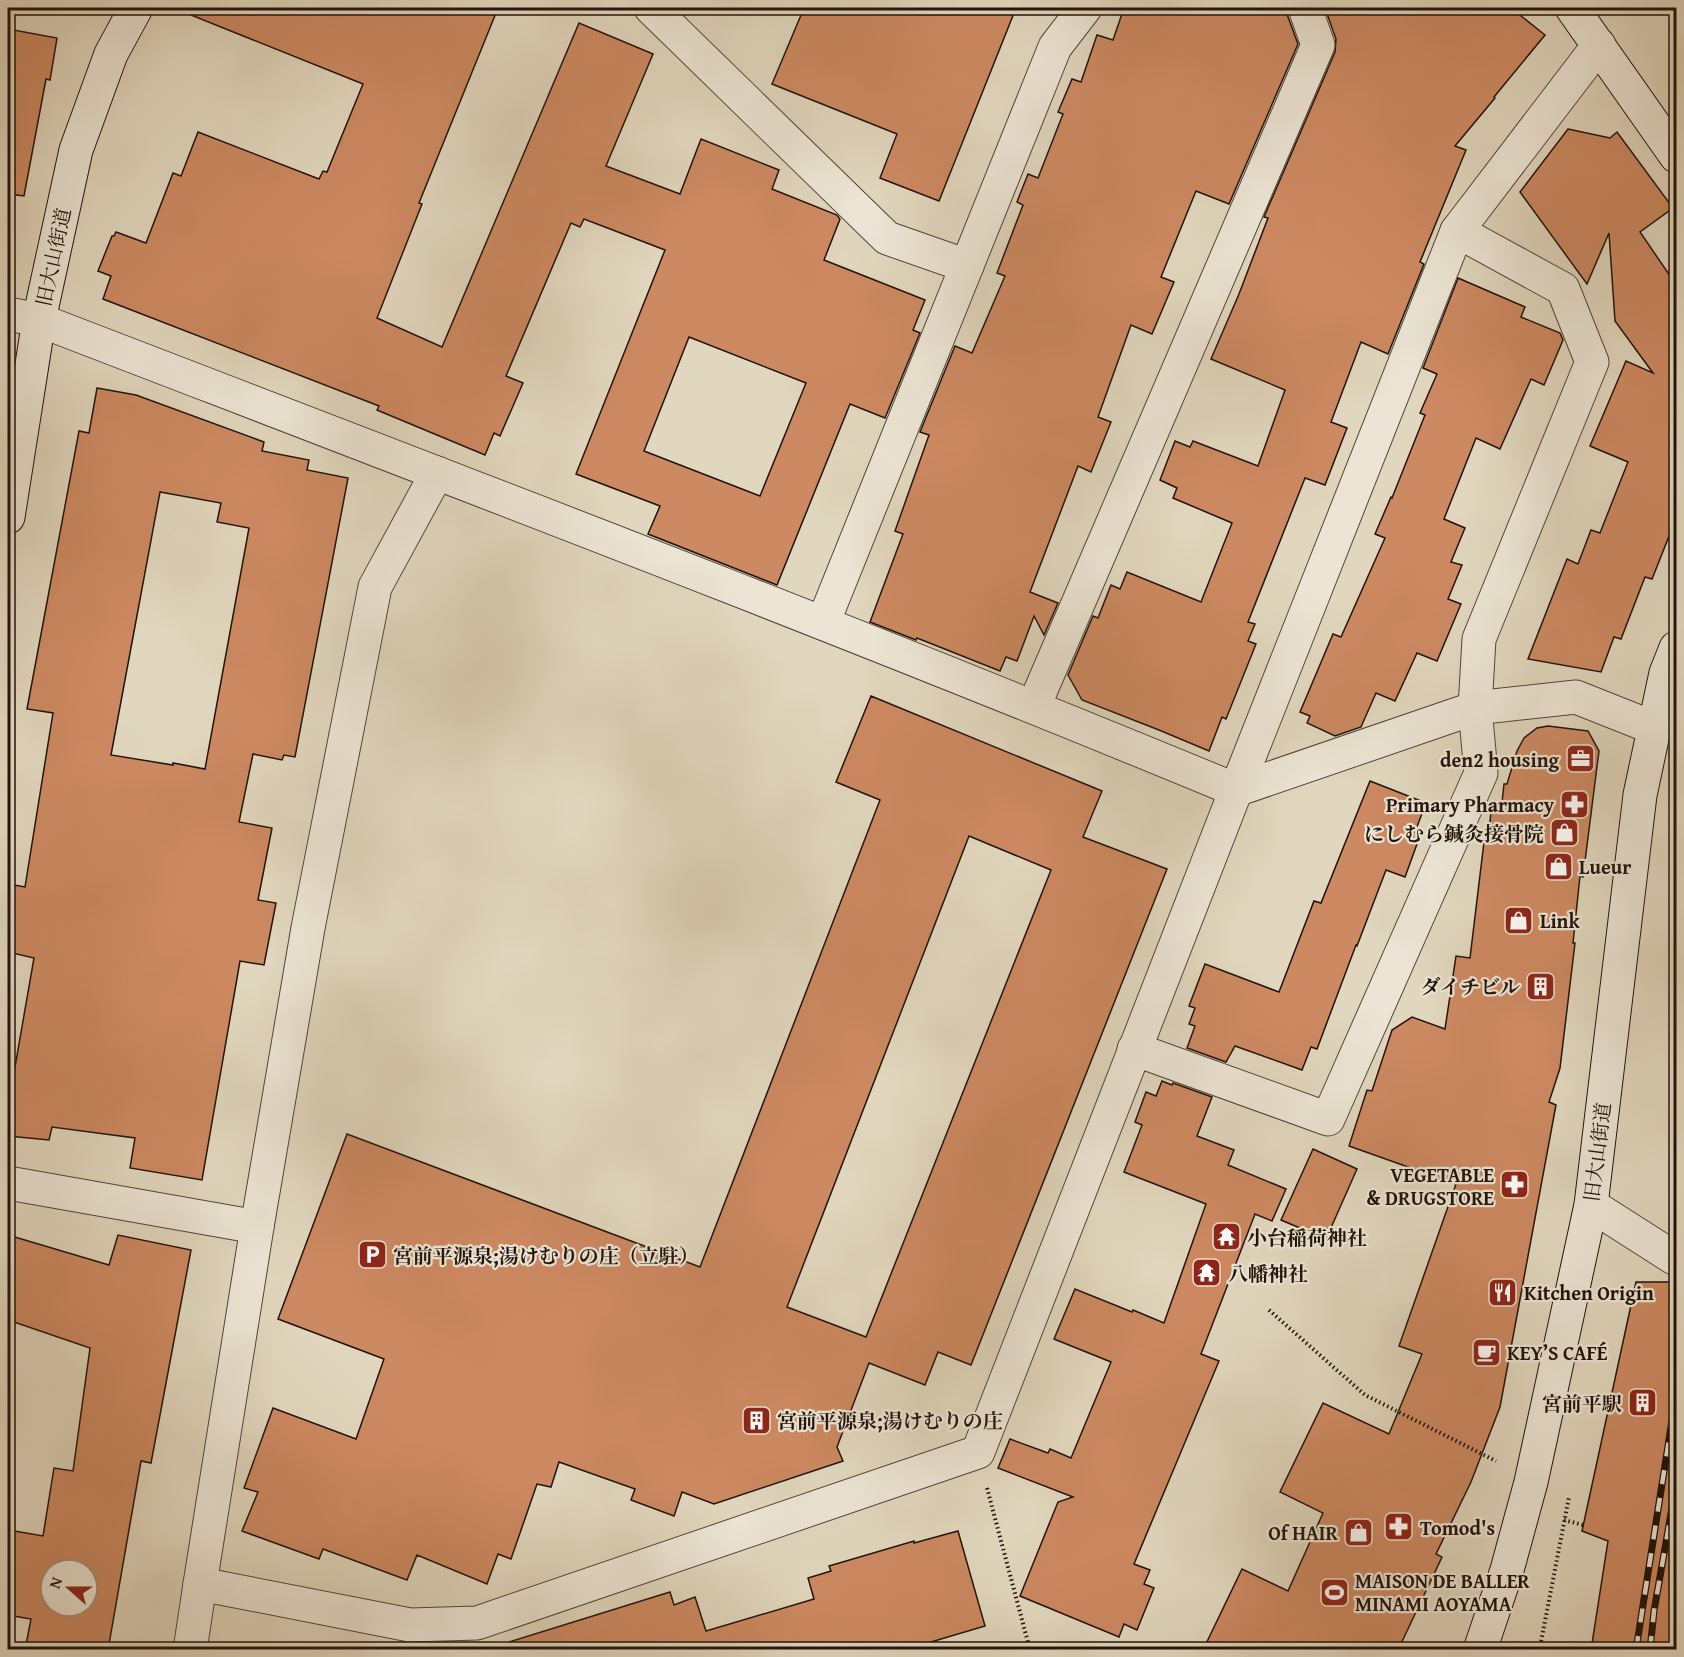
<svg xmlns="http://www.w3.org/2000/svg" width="1684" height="1657" font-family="'Gentium Book Plus','Noto Serif JP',serif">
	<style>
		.building { fill: #cd8962; stroke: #20130b; stroke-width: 1.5; fill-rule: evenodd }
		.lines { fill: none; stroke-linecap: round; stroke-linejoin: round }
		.street-casing { stroke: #504438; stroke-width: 35 }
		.secondary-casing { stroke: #20130b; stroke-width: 35 }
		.path { stroke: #20130b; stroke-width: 4; stroke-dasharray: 1.5 3; stroke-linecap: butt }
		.street { stroke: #ece5d5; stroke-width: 33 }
		.secondary { stroke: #ece5d5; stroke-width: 33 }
		.rail-casing { stroke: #20130b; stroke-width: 7 }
		.rail { stroke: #ece5d5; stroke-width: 4.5; stroke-dasharray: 14; stroke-linecap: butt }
		.labels { text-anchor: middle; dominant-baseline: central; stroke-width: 4.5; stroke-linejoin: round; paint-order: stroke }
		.street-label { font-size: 20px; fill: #20130b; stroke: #ece5d5 }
		.poi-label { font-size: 20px; font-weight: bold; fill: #20130b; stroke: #ece5d5; text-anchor: start }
	</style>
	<rect width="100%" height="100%" fill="#e1d7be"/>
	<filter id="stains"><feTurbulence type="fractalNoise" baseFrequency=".00333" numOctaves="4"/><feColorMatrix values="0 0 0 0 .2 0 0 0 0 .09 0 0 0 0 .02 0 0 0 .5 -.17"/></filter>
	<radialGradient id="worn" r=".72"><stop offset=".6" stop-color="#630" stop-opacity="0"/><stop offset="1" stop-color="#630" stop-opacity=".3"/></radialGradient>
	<g class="building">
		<path d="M177,8H498L419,203L422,204L377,318L442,347L579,23L653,54L606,166L680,194L701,139L779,170L772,189L837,215L840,219L824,260L925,300L913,330L920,333L885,418L850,404L777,585L648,534L660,506L576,474L665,250L584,219L580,227L571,223L506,376L523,383L500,436L494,433L485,455L377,410L379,406L103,299L111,276L98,271L112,236H114L116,232L146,243L173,173L181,176L198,132L319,179L323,171L327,172L363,84L176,9ZM689,337L806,383L760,496L644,451Z"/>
		<polygon points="804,8 1016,8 939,201 880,178 897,134 772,84"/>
		<polygon points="1124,8 1287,8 1287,14 1298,44 1229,204 1196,191 1161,277 1174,282 1152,334 1131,325 1098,417 1111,422 1091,472 1078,466 1030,592 1058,603 1044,635 1034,616 1017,661 1006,657 1000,671 917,638 916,640 870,622 903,534 895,531 929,435 920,432 955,346 972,353 1005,276 997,273 1023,205 1017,202 1028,174 1038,178 1063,114 1058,112 1072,79 1081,82 1097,35 1113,40"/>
		<polygon points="1325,8 1511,8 1545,35 1494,97 1495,98 1455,146 1466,150 1420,262 1424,264 1388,354 1361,342 1331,422 1347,428 1325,485 1305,478 1248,622 1255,624 1248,641 1256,644 1226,719 1222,717 1209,751 1159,730 1082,700 1068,675 1093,616 1098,618 1111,585 1120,589 1127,572 1201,602 1232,523 1173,498 1177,488 1160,480 1175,441 1190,447 1193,441 1258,466 1285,390 1211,359 1239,294 1268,218 1264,217 1335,52 1336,39"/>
		<polygon points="8,29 57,38 50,80 46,79 24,196 8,194"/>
		<polygon points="1568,129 1610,138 1617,132 1673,208 1640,232 1677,286 1677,516 1652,579 1645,577 1621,639 1614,637 1601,672 1528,659 1567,559 1578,564 1591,530 1600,533 1628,462 1590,446 1626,361 1653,373 1615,321 1609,233 1587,284 1520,192"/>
		<polygon points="1458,278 1525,307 1521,317 1560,333 1563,340 1544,385 1531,379 1500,449 1476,438 1444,519 1465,528 1451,562 1462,565 1448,599 1461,604 1437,661 1417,653 1395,701 1376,693 1361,727 1335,736 1307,723 1310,716 1300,712 1333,634 1341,637 1385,538 1375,534 1391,497 1392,498 1425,415 1420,413 1437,374 1423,368"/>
		<path d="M97,388L136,395L264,442L262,451L309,460L307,470L348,478L295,757L284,755L282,760L253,754L239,822L272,828L258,900L276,903L264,965L240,961L202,1180L130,1168L135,1138L52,1127L49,1140L8,1136V1107L34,958L8,952V884L25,887L53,713L27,709L79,431L89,433ZM160,492L221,503L217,522L249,528L205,769L173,763V765L111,755Z"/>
		<path d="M871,696L1102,791L1083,837L1167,869L971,1365L938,1352L925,1385L869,1363L837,1447L843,1461L714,1504L682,1492L674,1516L631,1500L635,1489L559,1462L551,1487L537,1484L511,1559L498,1554L487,1584L417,1555L407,1580L323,1549L319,1559L242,1531L258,1492L244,1488L273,1408L356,1439L384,1359L278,1319L347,1134L700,1267L880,800L836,782ZM969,836L1051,870L866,1337L787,1307Z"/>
		<polygon points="1548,726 1588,731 1599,751 1583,877 1580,876 1573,943 1575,943 1560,1068 1549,1102 1556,1105 1500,1407 1471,1482 1436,1554 1442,1557 1398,1650 1203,1650 1242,1569 1288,1591 1323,1513 1280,1492 1323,1403 1389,1434 1422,1354 1399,1346 1456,1184 1349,1146 1367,1090 1372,1091 1392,1030 1412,1017 1445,1029 1456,956 1470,958 1484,842 1488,843 1491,811 1501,812 1504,784 1507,784 1517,751 1524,738 1537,728"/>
		<polygon points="1370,781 1426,803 1415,832 1421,833 1405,877 1386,870 1357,946 1356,945 1317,1049 1311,1047 1302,1070 1235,1046 1226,1062 1187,1048 1195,1026 1189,1024 1195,1008 1189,1006 1205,964 1279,992 1314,901 1321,903"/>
		<polygon points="1162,1081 1172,1085 1173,1083 1212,1097 1197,1136 1234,1150 1228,1165 1286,1189 1272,1221 1255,1214 1201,1354 1219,1361 1134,1564 1150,1570 1144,1584 1154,1588 1137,1630 1124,1624 1119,1637 1020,1596 1058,1502 1073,1497 998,1468 1010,1439 1048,1453 1050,1449 1071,1458 1111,1362 1054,1339 1075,1289 1132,1312 1133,1310 1164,1323 1206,1204 1124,1172 1142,1125 1135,1122 1146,1092 1156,1096"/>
		<polygon points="1313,1149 1357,1169 1326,1239 1281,1220"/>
		<path d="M8,1235L109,1265L118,1235L191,1250L151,1463L141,1461L108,1650H25L31,1619L8,1615V1530L43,1536L54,1468L73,1471L90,1348L8,1320ZM51,1570H87V1606H51Z"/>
		<polygon points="1636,1282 1677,1282 1677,1650 1591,1650 1608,1541 1582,1531"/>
		<polygon points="958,1531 985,1626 904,1650 510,1650 509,1642 670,1592 674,1605 695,1597 706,1631 814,1599 808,1578 831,1571 829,1566 914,1541 914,1543"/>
	</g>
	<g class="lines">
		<defs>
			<g id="street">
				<polyline points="651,8 887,238 967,266"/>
				<path d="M8,314L39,320C439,474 840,626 1236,790L1475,708L1576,697L1654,728"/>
				<polyline points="823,623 1055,47 1085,8"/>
				<polyline points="1034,706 1318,45 1305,8"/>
				<polyline points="1134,1049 1328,1119 1481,773 1475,708 1479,639 1592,362 1563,289 1457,231"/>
				<polyline points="8,1183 257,1227"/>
				<polyline points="1591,1205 1674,1258"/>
				<polyline points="200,1584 410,1625 477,1623 978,1452 1236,790 1457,231 1599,45"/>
				<polyline points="190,1650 200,1584 257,1227 308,928 375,587 437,473"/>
			</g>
			<g id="secondary">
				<polyline points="1572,8 1676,156"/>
				<polyline points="8,517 39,320 76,150 111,54 136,8"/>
				<polyline points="1480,1650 1507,1570 1531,1482 1591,1205 1640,795 1666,673 1676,648"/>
			</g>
		</defs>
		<use href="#street" class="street-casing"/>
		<use href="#secondary" class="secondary-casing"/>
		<g class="path">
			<polyline points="1269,1310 1365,1395 1496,1461"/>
			<polyline points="987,1488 1030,1650"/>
			<polyline points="1564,1520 1583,1525"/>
			<polyline points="1541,1650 1540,1647 1569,1497"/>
		</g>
		<use href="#street" class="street"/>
		<use href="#secondary" class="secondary"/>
		<defs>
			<g id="rail">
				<polyline points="1636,1650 1676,1395"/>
				<polyline points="1650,1650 1654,1611 1676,1485"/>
			</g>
		</defs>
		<use href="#rail" class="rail-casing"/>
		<use href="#rail" class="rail"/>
	</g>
	<defs>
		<symbol id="office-square" viewBox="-11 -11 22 22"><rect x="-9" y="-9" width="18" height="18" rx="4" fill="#8f2418" stroke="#ece5d5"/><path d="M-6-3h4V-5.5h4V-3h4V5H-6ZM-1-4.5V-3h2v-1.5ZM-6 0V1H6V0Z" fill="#fff"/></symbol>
		<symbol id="pharmacy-square" viewBox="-11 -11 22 22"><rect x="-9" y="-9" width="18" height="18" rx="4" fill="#8f2418" stroke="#ece5d5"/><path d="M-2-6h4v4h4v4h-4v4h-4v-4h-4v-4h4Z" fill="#fff"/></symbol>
		<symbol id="shop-square" viewBox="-11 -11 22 22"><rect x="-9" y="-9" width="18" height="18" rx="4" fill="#8f2418" stroke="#ece5d5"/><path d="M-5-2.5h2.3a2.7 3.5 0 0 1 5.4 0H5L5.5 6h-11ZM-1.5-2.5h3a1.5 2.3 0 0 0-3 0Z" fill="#fff"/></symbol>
		<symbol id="building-square" viewBox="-11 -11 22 22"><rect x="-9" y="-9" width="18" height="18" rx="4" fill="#8f2418" stroke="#ece5d5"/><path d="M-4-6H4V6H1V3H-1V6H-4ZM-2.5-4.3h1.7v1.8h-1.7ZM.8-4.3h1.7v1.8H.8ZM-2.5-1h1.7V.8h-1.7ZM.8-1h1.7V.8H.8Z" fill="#fff"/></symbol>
		<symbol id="temple-square" viewBox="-11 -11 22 22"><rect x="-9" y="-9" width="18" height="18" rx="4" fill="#8f2418" stroke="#ece5d5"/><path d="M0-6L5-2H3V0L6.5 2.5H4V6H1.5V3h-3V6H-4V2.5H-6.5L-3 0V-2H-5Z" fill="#fff"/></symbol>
		<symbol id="parking-square" viewBox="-11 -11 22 22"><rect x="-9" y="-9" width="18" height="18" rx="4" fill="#8f2418" stroke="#ece5d5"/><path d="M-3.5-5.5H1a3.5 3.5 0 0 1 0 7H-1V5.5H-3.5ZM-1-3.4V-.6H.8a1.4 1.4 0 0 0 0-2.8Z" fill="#fff"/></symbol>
		<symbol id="restaurant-square" viewBox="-11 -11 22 22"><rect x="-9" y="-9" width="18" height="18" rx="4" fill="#8f2418" stroke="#ece5d5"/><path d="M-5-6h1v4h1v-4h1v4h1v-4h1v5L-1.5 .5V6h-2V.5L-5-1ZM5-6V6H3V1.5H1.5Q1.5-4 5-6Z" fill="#fff"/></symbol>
		<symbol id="cafe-square" viewBox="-11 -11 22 22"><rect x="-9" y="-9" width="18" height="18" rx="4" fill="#8f2418" stroke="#ece5d5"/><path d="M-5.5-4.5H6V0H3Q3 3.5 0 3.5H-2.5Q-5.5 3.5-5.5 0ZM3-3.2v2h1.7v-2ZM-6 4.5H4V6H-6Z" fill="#fff"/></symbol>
		<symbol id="stadium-square" viewBox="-11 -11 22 22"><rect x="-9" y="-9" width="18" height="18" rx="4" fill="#8f2418" stroke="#ece5d5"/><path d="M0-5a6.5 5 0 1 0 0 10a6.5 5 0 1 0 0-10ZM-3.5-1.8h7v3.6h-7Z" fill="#fff"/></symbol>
	</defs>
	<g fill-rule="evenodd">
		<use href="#office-square" x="1564" y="742" width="33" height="33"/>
		<use href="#pharmacy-square" x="1558" y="788" width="33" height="33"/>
		<use href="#shop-square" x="1548" y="816" width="33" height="33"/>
		<use href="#shop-square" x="1542" y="850" width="33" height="33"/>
		<use href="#shop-square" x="1502" y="904" width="33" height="33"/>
		<use href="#building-square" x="1524" y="970" width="33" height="33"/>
		<use href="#pharmacy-square" x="1498" y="1168" width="33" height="33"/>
		<use href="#temple-square" x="1210" y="1220" width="33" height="33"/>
		<use href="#parking-square" x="356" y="1238" width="33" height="33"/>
		<use href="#temple-square" x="1190" y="1256" width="33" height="33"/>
		<use href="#restaurant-square" x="1486" y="1276" width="33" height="33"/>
		<use href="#cafe-square" x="1470" y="1336" width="33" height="33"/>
		<use href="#building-square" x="1626" y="1386" width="33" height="33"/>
		<use href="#building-square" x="740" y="1404" width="33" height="33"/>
		<use href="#pharmacy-square" x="1382" y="1510" width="33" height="33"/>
		<use href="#shop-square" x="1342" y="1516" width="33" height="33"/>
		<use href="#stadium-square" x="1318" y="1576" width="33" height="33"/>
	</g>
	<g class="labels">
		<g class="street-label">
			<text transform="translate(53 257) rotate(-78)">旧大山街道</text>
			<text transform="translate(1597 1152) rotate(-83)">旧大山街道</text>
		</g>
		<g class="poi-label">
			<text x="1559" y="759" text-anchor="end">den2 housing</text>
			<text x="1554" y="804" text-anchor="end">Primary Pharmacy</text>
			<text x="1544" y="833" text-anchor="end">にしむら鍼灸接骨院</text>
			<text x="1579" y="866">Lueur</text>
			<text x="1540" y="920">Link</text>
			<text x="1520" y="986" text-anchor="end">ダイチビル</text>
			<text x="1494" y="1174" text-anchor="end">VEGETABLE<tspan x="1494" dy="23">&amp; DRUGSTORE</tspan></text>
			<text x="1247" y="1237">小台稲荷神社</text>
			<text x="393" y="1255">宮前平源泉;湯けむりの庄（立駐）</text>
			<text x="1228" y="1273">八幡神社</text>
			<text x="1524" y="1292">Kitchen Origin</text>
			<text x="1507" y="1352">KEY’S CAFÉ</text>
			<text x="1622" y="1403" text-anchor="end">宮前平駅</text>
			<text x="777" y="1420">宮前平源泉;湯けむりの庄</text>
			<text x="1420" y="1527">Tomod's</text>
			<text x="1338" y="1532" text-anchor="end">Of HAIR</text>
			<text x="1355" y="1580">MAISON DE BALLER<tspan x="1355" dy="23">MINAMI AOYAMA</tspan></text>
		</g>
	</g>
	<rect width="1684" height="1657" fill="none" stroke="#e1d7be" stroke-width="30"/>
	<rect x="9" y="9" width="1666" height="1639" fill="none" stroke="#20130b" stroke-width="3"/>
	<rect x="15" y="15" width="1654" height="1627" fill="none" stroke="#20130b" stroke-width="1.5"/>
	<g transform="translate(69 1588) rotate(291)"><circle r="28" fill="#ece5d5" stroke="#9a9184" stroke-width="1.5"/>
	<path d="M0-4.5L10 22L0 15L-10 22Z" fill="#8f2418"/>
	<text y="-9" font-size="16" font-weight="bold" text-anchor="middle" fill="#20130b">N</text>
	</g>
	<rect width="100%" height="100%" filter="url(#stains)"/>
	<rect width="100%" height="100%" fill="url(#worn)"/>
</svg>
